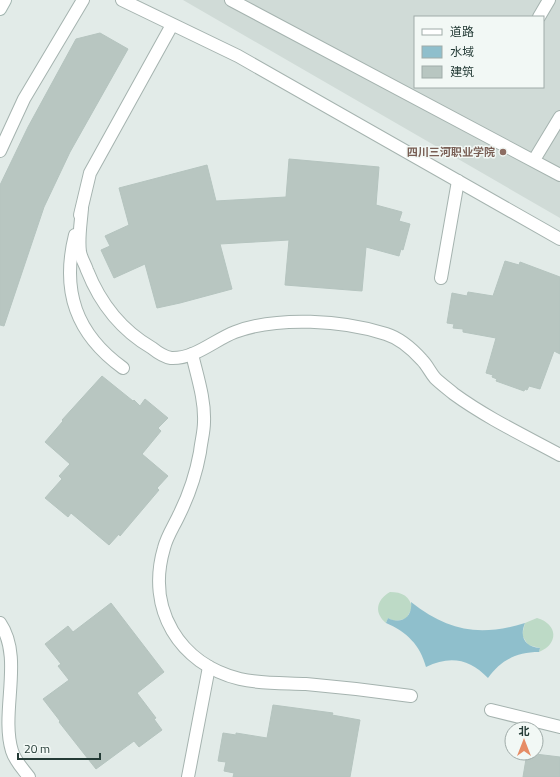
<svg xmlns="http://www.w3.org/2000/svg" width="560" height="777" font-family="'Titillium Web','Noto Sans SC',sans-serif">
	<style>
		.built { fill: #d0dbd7; fill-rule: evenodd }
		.green { fill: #bddac6 }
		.water { fill: #8fbfcc }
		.building { fill: #b8c6c1; stroke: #b5c4bf }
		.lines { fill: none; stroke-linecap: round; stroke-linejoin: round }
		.lane-casing { stroke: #a5b3af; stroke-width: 14 }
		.secondary-casing { stroke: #a2b6b0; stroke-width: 14 }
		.lane { stroke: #fff; stroke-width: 12 }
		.secondary { stroke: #fff; stroke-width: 12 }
		.education-dot { fill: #8d6e63; stroke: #f2f8f5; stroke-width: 1.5 }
		.labels { text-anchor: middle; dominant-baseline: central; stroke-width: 3; stroke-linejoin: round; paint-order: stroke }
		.education-label { font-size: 11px; font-weight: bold; fill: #785e54; stroke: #f2f8f5; text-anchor: end }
	</style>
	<rect width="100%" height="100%" fill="#e2ebe8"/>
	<path class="built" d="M183,0H560V218ZM415,17H543V87H415Z"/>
	<g class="green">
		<path d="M390,592C402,592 410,596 412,608L406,619L394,621L388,618L386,623C374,613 376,600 390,592Z"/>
		<path d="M537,618C558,624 559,644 539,652L540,648L528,645L522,635L525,623Z"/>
	</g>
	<path class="water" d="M411,602C448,631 479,637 525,623C519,637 525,647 540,648L539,652C517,652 501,660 488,678C470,659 450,655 426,667C420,645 407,632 386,623L388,618C401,625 413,617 411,602Z"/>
	<g class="building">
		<polygon points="100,33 128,49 70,152 44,207 4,326 0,325 0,185 28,127 76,39"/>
		<polygon points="289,159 379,167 376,205 402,212 399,221 410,224 403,250 401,249 399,256 366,247 362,291 285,285 289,240 220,244 232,289 180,303 157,308 145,264 114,278 101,250 110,246 105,236 129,225 119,188 207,165 216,201 286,197"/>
		<polygon points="505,261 519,265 520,262 560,277 560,354 554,351 540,389 529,386 527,390 525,389 524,391 496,381 497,379 492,377 493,375 486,373 496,338 463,332 463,329 453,328 454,324 447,323 452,293 467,296 468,292 493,296"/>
		<polygon points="102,376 133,401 134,400 140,406 145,399 168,418 158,428 161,431 142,454 168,476 157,488 159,490 120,536 119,534 109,545 71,513 68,517 45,498 62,479 59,476 70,464 45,442 63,421 62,420"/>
		<polygon points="111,603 164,672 137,693 156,718 154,719 162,730 139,747 134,741 96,769 59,722 60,721 43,699 69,680 58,666 61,664 45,644 68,626 73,632"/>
		<polygon points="273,705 333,713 332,715 360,720 350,777 233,777 234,773 224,771 226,762 218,761 223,733 236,735 236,733 267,738"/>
		<polygon points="527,753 560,757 560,777 523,777"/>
	</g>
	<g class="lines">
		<defs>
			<g id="lane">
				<polyline points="122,0 238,56 560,239"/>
				<polyline points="231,0 560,175"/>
				<polyline points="539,17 549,0"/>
				<polyline points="0,151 24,99 83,0"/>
				<polyline points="534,160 560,117"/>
				<path d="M82,208C81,222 78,238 80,252C81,258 85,264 87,270C100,303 121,330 152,348C157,352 165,357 171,358C195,359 214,340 235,332C278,316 343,320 386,334C399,338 413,350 422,360C427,365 430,372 435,378C440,383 448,389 454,394C487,418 525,436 560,455"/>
				<polyline points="80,215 90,173 172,25"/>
				<path d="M75,235C61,291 76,334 123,368"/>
				<polyline points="441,278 458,181"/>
				<path d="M192,354C197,376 205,399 204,422C204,432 201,442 200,452C196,474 189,495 179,515C174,526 167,536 164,548C146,609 179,664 240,679C261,684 285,683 306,684C341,687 376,691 411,696"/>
				<path d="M0,623C24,658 0,712 12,751C15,761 23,769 29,777"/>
				<polyline points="491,710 560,727"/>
				<polyline points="188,777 209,667"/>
			</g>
			<polyline id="secondary" points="0,9 5,0"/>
		</defs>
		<use href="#lane" class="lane-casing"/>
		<use href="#secondary" class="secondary-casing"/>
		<use href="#lane" class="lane"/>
		<use href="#secondary" class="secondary"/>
	</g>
	<circle class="education-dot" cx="503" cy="152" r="4"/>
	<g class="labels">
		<g class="education-label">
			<text x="495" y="152">四川三河职业学院</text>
		</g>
	</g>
	<rect x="414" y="16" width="130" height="72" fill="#f2f8f5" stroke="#a0aca9"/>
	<rect x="422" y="29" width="20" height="6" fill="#ffffff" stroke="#a0aca9"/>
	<text x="450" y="36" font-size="12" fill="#243b36">道路</text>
	<rect x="422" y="46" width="20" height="12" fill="#8fbfcc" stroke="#a0aca9"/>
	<text x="450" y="56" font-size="12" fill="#243b36">水域</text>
	<rect x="422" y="66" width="20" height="12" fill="#b8c6c1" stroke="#a0aca9"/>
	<text x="450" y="76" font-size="12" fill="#243b36">建筑</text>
	<g transform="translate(524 741)"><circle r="19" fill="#f2f8f5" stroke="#a0aca9"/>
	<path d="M0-3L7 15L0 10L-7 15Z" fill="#e68c65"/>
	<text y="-6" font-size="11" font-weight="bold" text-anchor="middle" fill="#243b36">北</text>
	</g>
	<path d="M18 753v6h82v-6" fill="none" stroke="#243b36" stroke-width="2"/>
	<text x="24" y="753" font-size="12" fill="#243b36" stroke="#f2f8f5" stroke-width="3" paint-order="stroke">20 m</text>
</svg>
